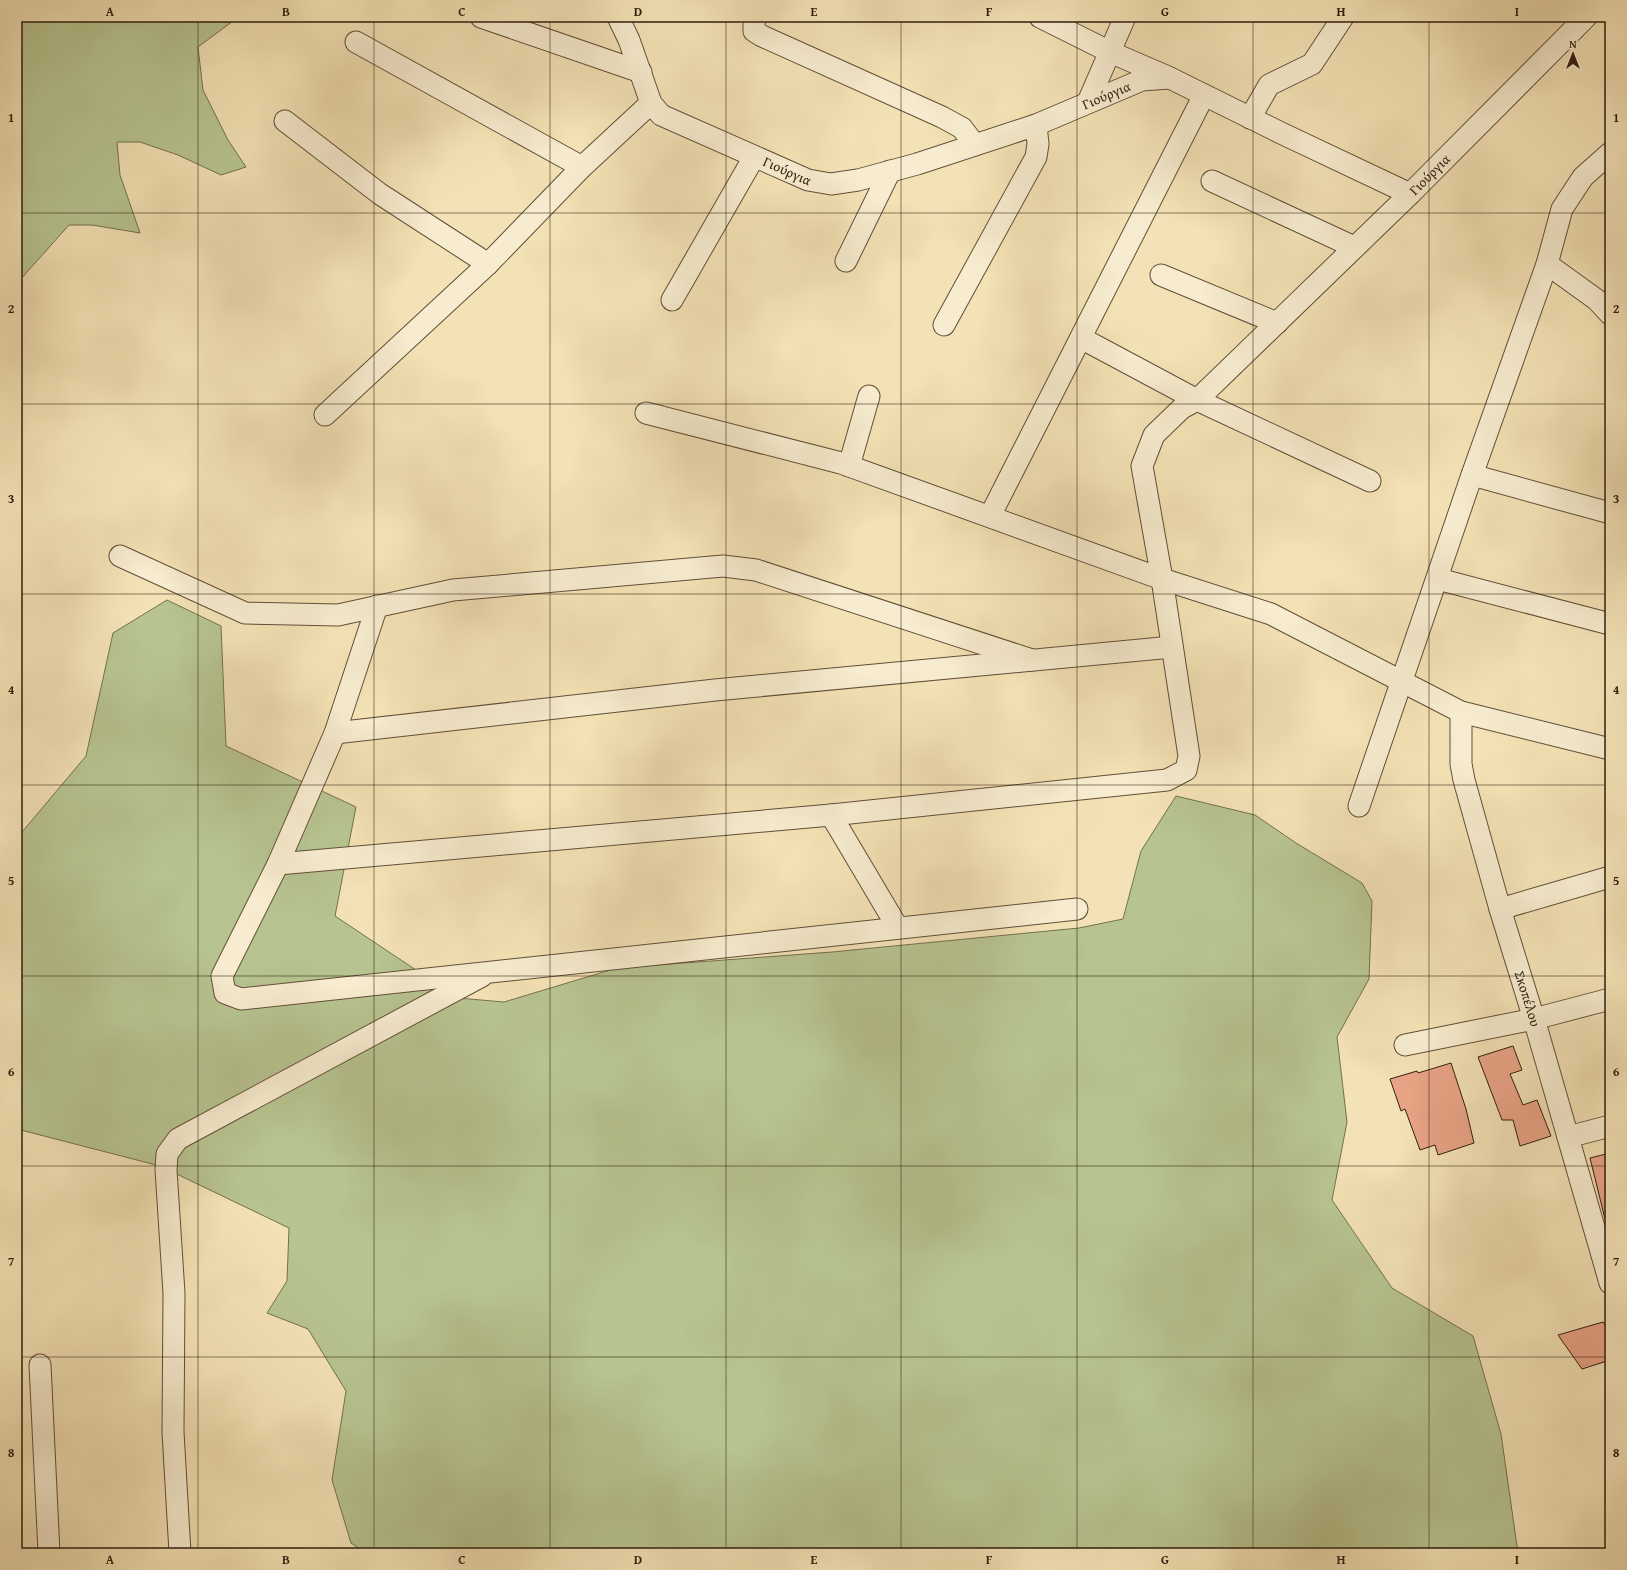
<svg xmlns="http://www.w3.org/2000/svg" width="1627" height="1570" font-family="'Gentium Book Plus',serif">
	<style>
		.green { fill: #b7c490; stroke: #747050 }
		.building { fill: #e9a486; stroke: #311d0f }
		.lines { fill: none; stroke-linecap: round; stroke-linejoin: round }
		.minor-casing { stroke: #624e38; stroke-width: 23 }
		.minor { stroke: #f7eccf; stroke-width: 21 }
		.grid { fill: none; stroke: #311d0f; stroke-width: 1; stroke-opacity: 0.55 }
		.labels { text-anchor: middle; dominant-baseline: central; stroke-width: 4; stroke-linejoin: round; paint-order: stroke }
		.street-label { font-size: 14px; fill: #311d0f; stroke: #f7eccf }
		.neatline { fill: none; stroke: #311d0f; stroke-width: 1.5 }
		.grid-label { font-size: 13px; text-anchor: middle; font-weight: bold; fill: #311d0f }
	</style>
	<rect width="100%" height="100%" fill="#f3e2b5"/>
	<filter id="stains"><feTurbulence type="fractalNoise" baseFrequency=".005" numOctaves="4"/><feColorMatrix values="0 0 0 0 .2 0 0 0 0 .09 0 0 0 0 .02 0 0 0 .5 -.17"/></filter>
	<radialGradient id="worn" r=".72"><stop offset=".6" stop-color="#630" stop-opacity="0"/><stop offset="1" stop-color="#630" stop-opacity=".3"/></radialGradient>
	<g class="green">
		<polygon points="17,17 251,17 233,21 198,47 203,90 228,140 246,167 221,175 178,155 140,142 117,142 120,175 140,233 92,225 69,225 19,281 17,281"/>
		<polygon points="167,600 221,626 226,746 356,807 335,916 458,998 504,1002 617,968 832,952 1079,928 1123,919 1141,851 1176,796 1255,815 1296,843 1362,883 1372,901 1369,979 1337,1037 1347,1122 1332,1200 1392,1288 1473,1336 1501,1434 1518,1553 366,1553 351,1543 332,1480 346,1391 308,1329 267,1313 287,1281 289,1228 160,1166 17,1129 17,838 86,756 113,633"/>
	</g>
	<g class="building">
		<polygon points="1513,1046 1522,1070 1510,1074 1523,1105 1537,1100 1551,1136 1520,1146 1513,1120 1502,1120 1478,1057"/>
		<polygon points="1451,1063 1466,1109 1474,1143 1438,1155 1435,1145 1420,1150 1405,1109 1401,1111 1390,1079 1417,1071 1418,1073"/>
		<polygon points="1610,1153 1610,1218 1605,1219 1590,1158"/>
		<polygon points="1603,1322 1610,1333 1610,1360 1582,1369 1558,1335"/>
	</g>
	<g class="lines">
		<defs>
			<g id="minor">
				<polyline points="481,17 641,72"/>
				<path id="s1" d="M618,17L629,40L651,103L661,115L808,180L831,184L858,180L917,164L1036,125L1142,80L1170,78L1281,133L1410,194L1586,17"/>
				<polyline points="756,17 754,22 754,31 762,36 942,117 962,128 975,145"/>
				<polyline points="1040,17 1110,52 1168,77"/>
				<polyline points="356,42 582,167"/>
				<polyline points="1088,102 1125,17"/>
				<polyline points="1250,118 1269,85 1312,64 1343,17"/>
				<polyline points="285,121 380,194 488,264"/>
				<polyline points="1610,153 1583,177 1562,209 1547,264 1597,300 1610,314"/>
				<polyline points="1212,181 1354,247"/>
				<polyline points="846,261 890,171"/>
				<polyline points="1161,275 1277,323"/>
				<polyline points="672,300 754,157"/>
				<polyline points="944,325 1036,157 1038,144 1036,125"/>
				<polyline points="1081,338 1197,400 1370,481"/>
				<polyline points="646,413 841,463 1162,579 1271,614 1461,712 1610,749"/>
				<polyline points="325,415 488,264 582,167 651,103"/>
				<polyline points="849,466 869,396"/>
				<polyline points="1472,475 1610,513"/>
				<polyline points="990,516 1204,95"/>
				<polyline points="120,556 245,613 338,615 453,590 723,566 756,570 1032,660"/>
				<polyline points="1438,579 1610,624"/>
				<polyline points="377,606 335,733 278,864 222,976 225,993 241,999 1077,909"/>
				<path id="s2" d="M1461,712V764L1464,780L1500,909L1534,1019L1610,1283"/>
				<polyline points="335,733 715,690 1172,647"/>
				<polyline points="1359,806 1472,475 1547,264"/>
				<polyline points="831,815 898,928"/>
				<polyline points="278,864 831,815 1167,780 1186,770 1189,756 1162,579 1142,466 1154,435 1182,408 1197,400 1410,194"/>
				<polyline points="1500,909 1610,877"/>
				<polyline points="1405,1045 1534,1019 1610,999"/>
				<polyline points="1568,1137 1610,1126"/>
				<polyline points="40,1365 49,1553"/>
				<polyline points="180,1553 173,1432 174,1293 166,1170 167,1154 178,1139 482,976"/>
			</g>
		</defs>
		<use href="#minor" class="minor-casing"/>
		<use href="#minor" class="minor"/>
	</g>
	<path class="grid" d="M198,17V1553M374,17V1553M550,17V1553M726,17V1553M901,17V1553M1077,17V1553M1253,17V1553M1429,17V1553M17,213H1610M17,404H1610M17,594H1610M17,785H1610M17,976H1610M17,1166H1610M17,1357H1610"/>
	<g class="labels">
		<g class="street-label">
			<text stroke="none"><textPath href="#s1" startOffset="582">Γιούργια</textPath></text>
			<text stroke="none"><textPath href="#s1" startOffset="246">Γιούργια</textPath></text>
			<text stroke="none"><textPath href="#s1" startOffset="943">Γιούργια</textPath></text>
			<text stroke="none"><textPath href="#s2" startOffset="296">Σκοπέλου</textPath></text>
		</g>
	</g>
	<rect width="1627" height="1570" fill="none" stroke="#f3e2b5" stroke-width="44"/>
	<g transform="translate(1573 54)" stroke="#f7eccf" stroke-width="3" paint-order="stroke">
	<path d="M0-3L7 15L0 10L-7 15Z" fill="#311d0f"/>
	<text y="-6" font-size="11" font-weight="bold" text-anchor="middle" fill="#311d0f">N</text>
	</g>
	<rect x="22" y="22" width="1583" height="1526" class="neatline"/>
	<g class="grid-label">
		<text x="110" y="16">A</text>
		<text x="286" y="16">B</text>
		<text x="462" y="16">C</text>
		<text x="638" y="16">D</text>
		<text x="814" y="16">E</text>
		<text x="989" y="16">F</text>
		<text x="1165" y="16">G</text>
		<text x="1341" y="16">H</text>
		<text x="1517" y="16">I</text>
		<text x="11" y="122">1</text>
		<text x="1616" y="122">1</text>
		<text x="11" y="313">2</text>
		<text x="1616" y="313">2</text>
		<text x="11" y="503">3</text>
		<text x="1616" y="503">3</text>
		<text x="11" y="694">4</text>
		<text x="1616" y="694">4</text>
		<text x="11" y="885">5</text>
		<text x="1616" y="885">5</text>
		<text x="11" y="1076">6</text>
		<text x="1616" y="1076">6</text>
		<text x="11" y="1266">7</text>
		<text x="1616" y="1266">7</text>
		<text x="11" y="1457">8</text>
		<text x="1616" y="1457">8</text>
		<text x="110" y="1564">A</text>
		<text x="286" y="1564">B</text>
		<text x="462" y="1564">C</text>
		<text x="638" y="1564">D</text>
		<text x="814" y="1564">E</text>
		<text x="989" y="1564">F</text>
		<text x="1165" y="1564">G</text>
		<text x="1341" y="1564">H</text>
		<text x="1517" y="1564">I</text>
	</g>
	<rect width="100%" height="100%" filter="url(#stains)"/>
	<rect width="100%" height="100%" fill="url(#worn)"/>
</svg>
